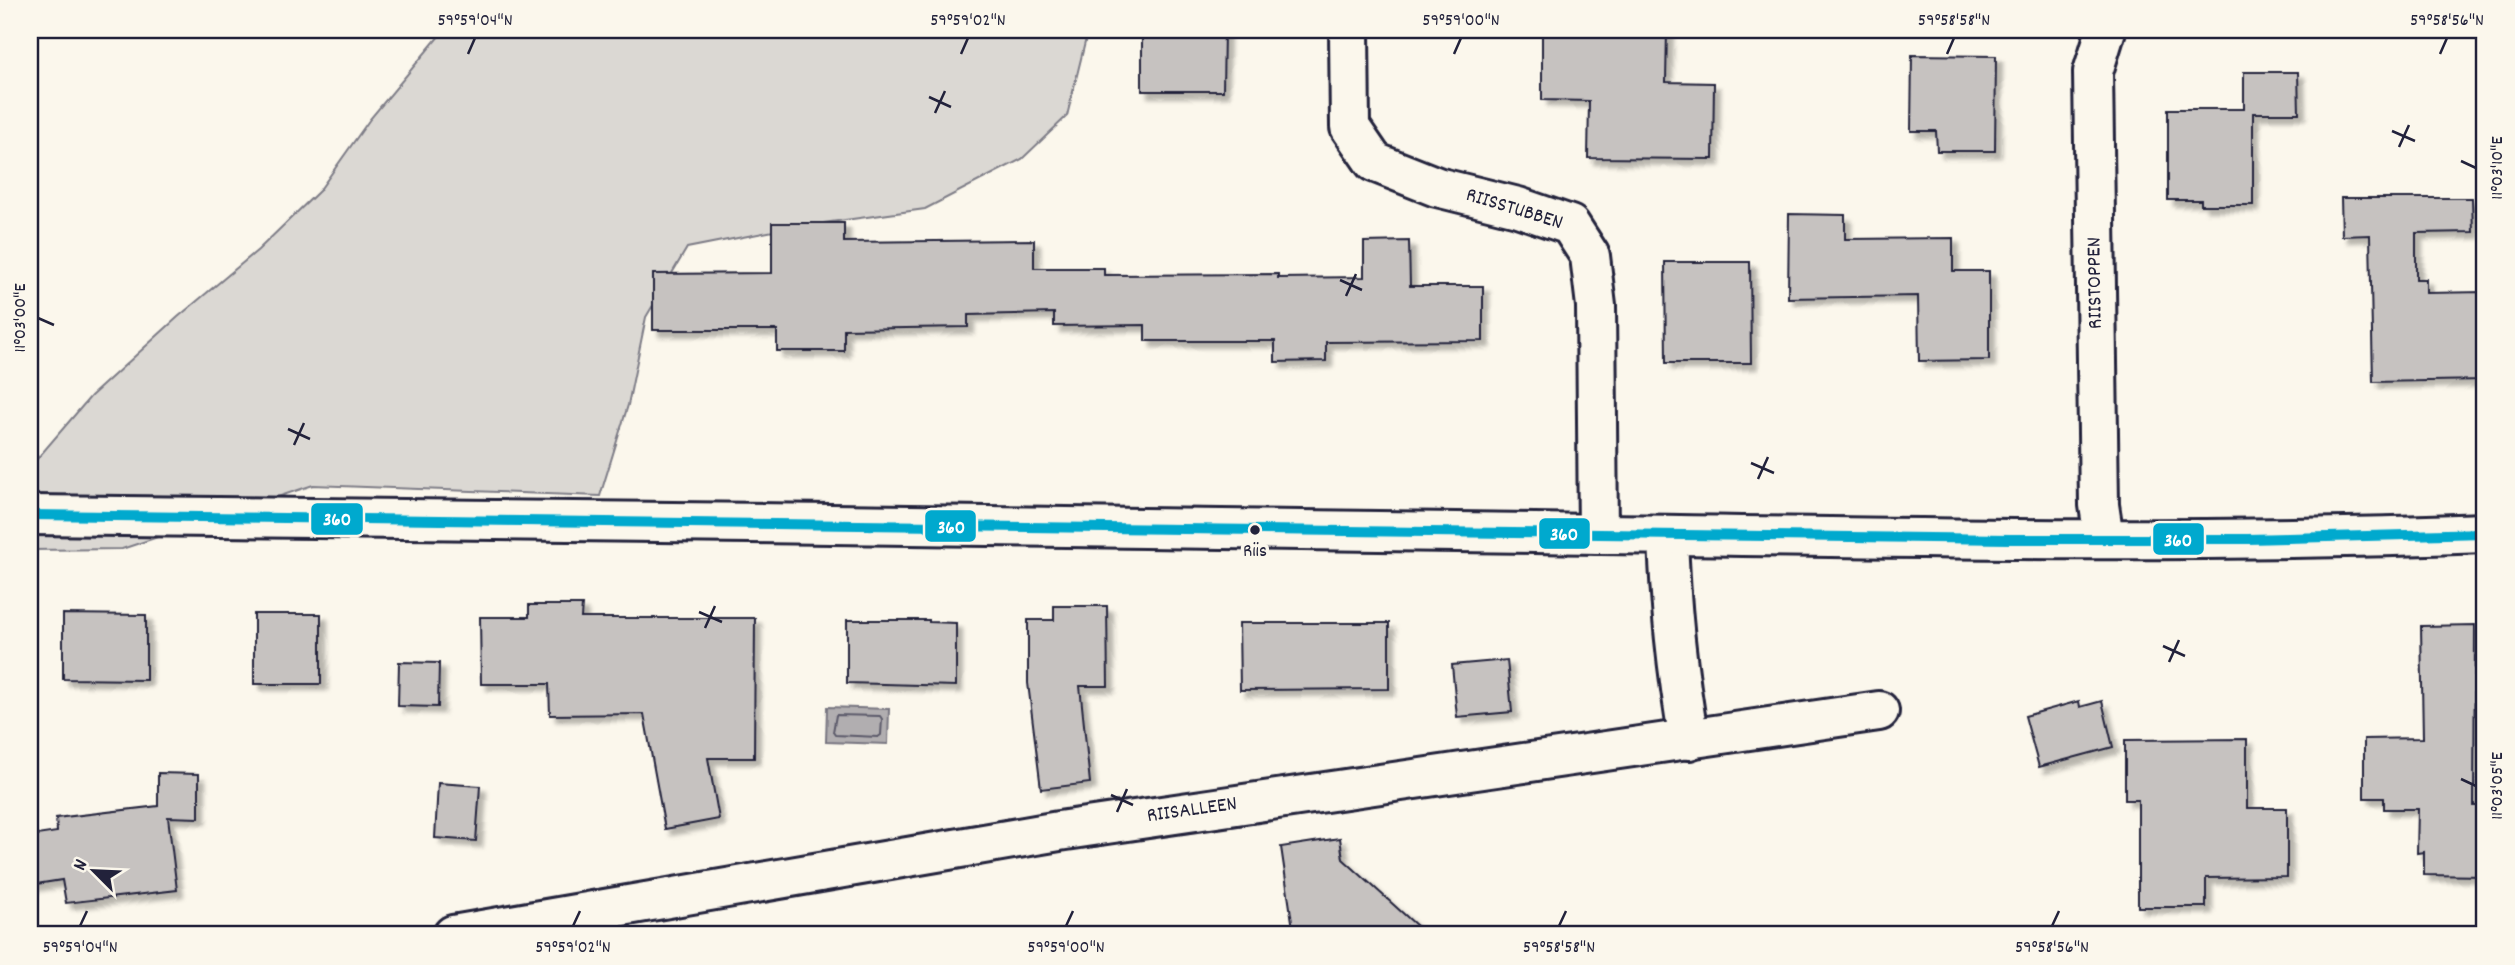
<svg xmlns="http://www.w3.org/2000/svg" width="2515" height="965" font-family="Dekko,sans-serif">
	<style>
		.green { fill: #dbd8d3; stroke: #7e7d87; stroke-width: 2 }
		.water { fill: #b1aeb0; stroke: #787681; stroke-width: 2 }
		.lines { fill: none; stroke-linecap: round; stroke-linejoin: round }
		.shore { stroke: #5b5a6a; stroke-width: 2 }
		.building { fill: #c6c2c0; stroke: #22223b; stroke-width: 2; filter: url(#shadow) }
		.street-casing { stroke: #22223b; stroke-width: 44 }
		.highway-casing { stroke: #22223b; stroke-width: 44 }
		.street { stroke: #fbf7ec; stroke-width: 38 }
		.highway { stroke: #fbf7ec; stroke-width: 38 }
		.bus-1-casing { stroke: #fbf7ec; stroke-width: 16 }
		.bus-1 { stroke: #00a9ce; stroke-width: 10 }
		.ticks { fill: none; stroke: #22223b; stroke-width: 2.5 }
		.bus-dot { fill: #22223b; stroke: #fbf7ec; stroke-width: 2.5 }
		.labels { text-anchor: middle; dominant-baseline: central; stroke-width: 7; stroke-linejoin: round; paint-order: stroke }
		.bus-label { font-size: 19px; fill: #22223b; stroke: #fbf7ec }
		.street-label { font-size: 21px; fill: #22223b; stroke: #fbf7ec }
		.line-badge { stroke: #fbf7ec; stroke-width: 2.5 }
		.badge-label { font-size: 19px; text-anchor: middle; font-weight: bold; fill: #fff }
		.neatline { fill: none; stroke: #22223b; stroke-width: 2.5 }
		.ticks-label { font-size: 18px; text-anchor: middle; fill: #22223b }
	</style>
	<defs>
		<filter id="shadow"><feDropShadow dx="6" dy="6" stdDeviation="2" flood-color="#0004"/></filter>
	</defs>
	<rect width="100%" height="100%" fill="#fbf7ec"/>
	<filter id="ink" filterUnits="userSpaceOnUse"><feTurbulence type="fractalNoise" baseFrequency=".0143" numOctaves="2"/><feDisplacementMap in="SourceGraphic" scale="14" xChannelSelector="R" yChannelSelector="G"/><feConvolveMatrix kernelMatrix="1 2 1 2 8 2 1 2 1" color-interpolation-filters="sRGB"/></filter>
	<g filter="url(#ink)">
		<polygon class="green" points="444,30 1088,30 1067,116 1022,159 925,209 794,227 687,248 646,317 628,405 600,496 313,485 122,549 30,550 30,467 91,396 178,317 258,250 319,191 370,119"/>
		<polygon class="water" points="827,707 889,709 888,744 826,742"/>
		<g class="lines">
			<polygon class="shore" points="836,715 880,716 882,719 881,735 878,737 835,735 833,732"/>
		</g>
		<g class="building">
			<polygon points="1142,30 1224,30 1223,91 1142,91"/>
			<polygon points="1542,30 1667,30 1666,82 1714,83 1713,159 1588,158 1589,101 1542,100"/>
			<polygon points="1912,55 1996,56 1995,151 1937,151 1936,131 1911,131"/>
			<polygon points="2244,72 2298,72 2299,113 2253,113 2253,205 2201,205 2201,200 2168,200 2168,109 2244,109"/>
			<polygon points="2341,198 2472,198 2473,232 2416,233 2416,279 2426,279 2426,293 2485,292 2485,380 2373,382 2370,235 2342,236"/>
			<polygon points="1789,214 1845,215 1845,239 1953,238 1953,271 1989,271 1989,360 1919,361 1918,296 1788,298"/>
			<polygon points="772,223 844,223 844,242 1034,240 1034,268 1104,268 1104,275 1278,274 1278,278 1364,277 1364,242 1409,241 1410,286 1483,286 1483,341 1326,342 1326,361 1275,362 1275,341 1145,341 1145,325 1054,326 1054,313 968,315 968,327 844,329 844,351 777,351 777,330 653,330 653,274 772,273"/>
			<polygon points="1665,262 1750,262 1751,363 1666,363"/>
			<polygon points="529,605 582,605 581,618 755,618 754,758 708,758 719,819 665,829 644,714 550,715 549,684 481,684 480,617 529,617"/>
			<polygon points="1054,606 1107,606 1108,686 1080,686 1090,783 1041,789 1028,683 1028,620 1054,620"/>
			<polygon points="63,614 146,615 146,680 63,679"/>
			<rect x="254" y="614" width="67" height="70"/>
			<polygon points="847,620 929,620 929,622 956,623 956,686 847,683"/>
			<polygon points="1239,623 1389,623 1389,689 1240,690"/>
			<polygon points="2475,625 2474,806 2485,806 2485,876 2424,875 2424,852 2417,853 2418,809 2384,809 2384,798 2364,798 2364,739 2423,738 2421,626"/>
			<polygon points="1507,660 1512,712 1457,717 1452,665"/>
			<polygon points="399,662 439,663 438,707 398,706"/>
			<polygon points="2079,701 2080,707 2102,701 2113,747 2039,767 2025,716"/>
			<polygon points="2247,739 2247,808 2287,808 2287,877 2206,878 2206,907 2138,907 2138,800 2125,800 2125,740"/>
			<polygon points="158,773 199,774 199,818 168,817 177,890 66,903 62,880 30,885 30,836 57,832 56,818 158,806"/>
			<polygon points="438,783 480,786 476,841 435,838"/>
			<polygon points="1340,838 1343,859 1427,935 1294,935 1281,847"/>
		</g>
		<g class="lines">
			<defs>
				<g id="street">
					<polyline points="1349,30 1350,127 1374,162 1437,187 1518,207 1570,225 1590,256 1596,306 1598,534"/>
					<path d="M1668,535C1670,604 1677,671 1689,740"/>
					<polyline points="2104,538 2099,505 2093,72 2106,30"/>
					<polyline points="453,935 1059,831 1879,711"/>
				</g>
				<path id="highway" d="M30,515C532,520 1033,526 1535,533C1851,537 2169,545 2485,533"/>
			</defs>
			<use href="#street" class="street-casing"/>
			<use href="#highway" class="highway-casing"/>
			<use href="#street" class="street"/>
			<use href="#highway" class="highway"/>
			<defs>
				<polyline id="bus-1" points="30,515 2010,539 2248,539 2485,533"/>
			</defs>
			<use href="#bus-1" class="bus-1-casing"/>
			<use href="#bus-1" class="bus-1"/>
		</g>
	</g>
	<path class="ticks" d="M468,54L475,38M961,54L968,38M1454,54L1461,38M1947,54L1954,38M2440,54L2447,38M929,97L951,107M935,113L945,91M2392,131L2415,141M2399,147L2409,125M2461,161L2476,168M1340,280L1362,290M1346,296L1356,274M38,318L54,325M288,429L310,439M294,445L304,423M1751,463L1774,473M1758,479L1768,457M699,612L722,622M705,628L715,606M2163,646L2185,656M2169,662L2179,640M2461,779L2476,786M1111,795L1133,805M1117,812L1127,789M80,926L87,911M573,926L580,911M1066,926L1073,911M1559,926L1566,911M2052,926L2059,911"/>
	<circle class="bus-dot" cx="1255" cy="530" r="6"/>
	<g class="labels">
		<g class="bus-label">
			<text x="1255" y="552">Riis</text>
		</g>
		<g class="street-label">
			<text transform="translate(1514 210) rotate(17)">RIISSTUBBEN</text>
			<text transform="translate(2096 283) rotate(-91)">RIISTOPPEN</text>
			<text transform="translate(1192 811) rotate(-8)">RIISALLEEN</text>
		</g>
	</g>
	<g class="line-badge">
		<rect x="310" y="502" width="54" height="34" rx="7" fill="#00a9ce"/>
		<rect x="924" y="509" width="53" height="34" rx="7" fill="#00a9ce"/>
		<rect x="1538" y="517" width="53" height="33" rx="7" fill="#00a9ce"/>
		<rect x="2152" y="522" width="53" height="34" rx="7" fill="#00a9ce"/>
	</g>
	<g class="badge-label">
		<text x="337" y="525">360</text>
		<text x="951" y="533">360</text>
		<text x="1564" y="540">360</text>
		<text x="2178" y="546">360</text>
	</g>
	<rect width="2515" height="965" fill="none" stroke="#fbf7ec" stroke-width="77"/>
	<g transform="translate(94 871) rotate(294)" stroke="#fbf7ec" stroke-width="5" paint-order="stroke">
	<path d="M0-5L12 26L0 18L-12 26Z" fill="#22223b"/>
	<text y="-10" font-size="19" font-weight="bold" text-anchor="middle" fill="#22223b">N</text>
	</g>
	<rect x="38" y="38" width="2438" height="888" class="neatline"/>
	<g class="ticks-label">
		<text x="475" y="25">59°59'04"N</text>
		<text x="968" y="25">59°59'02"N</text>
		<text x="1461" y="25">59°59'00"N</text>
		<text x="1954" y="25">59°58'58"N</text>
		<text x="2447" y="25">59°58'56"N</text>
		<text transform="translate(2496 168) rotate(-90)" y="6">11°03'10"E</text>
		<text transform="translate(19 318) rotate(-90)" y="6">11°03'00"E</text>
		<text transform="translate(2496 786) rotate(-90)" y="6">11°03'05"E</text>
		<text x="80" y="952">59°59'04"N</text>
		<text x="573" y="952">59°59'02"N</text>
		<text x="1066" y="952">59°59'00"N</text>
		<text x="1559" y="952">59°58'58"N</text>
		<text x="2052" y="952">59°58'56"N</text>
	</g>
</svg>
